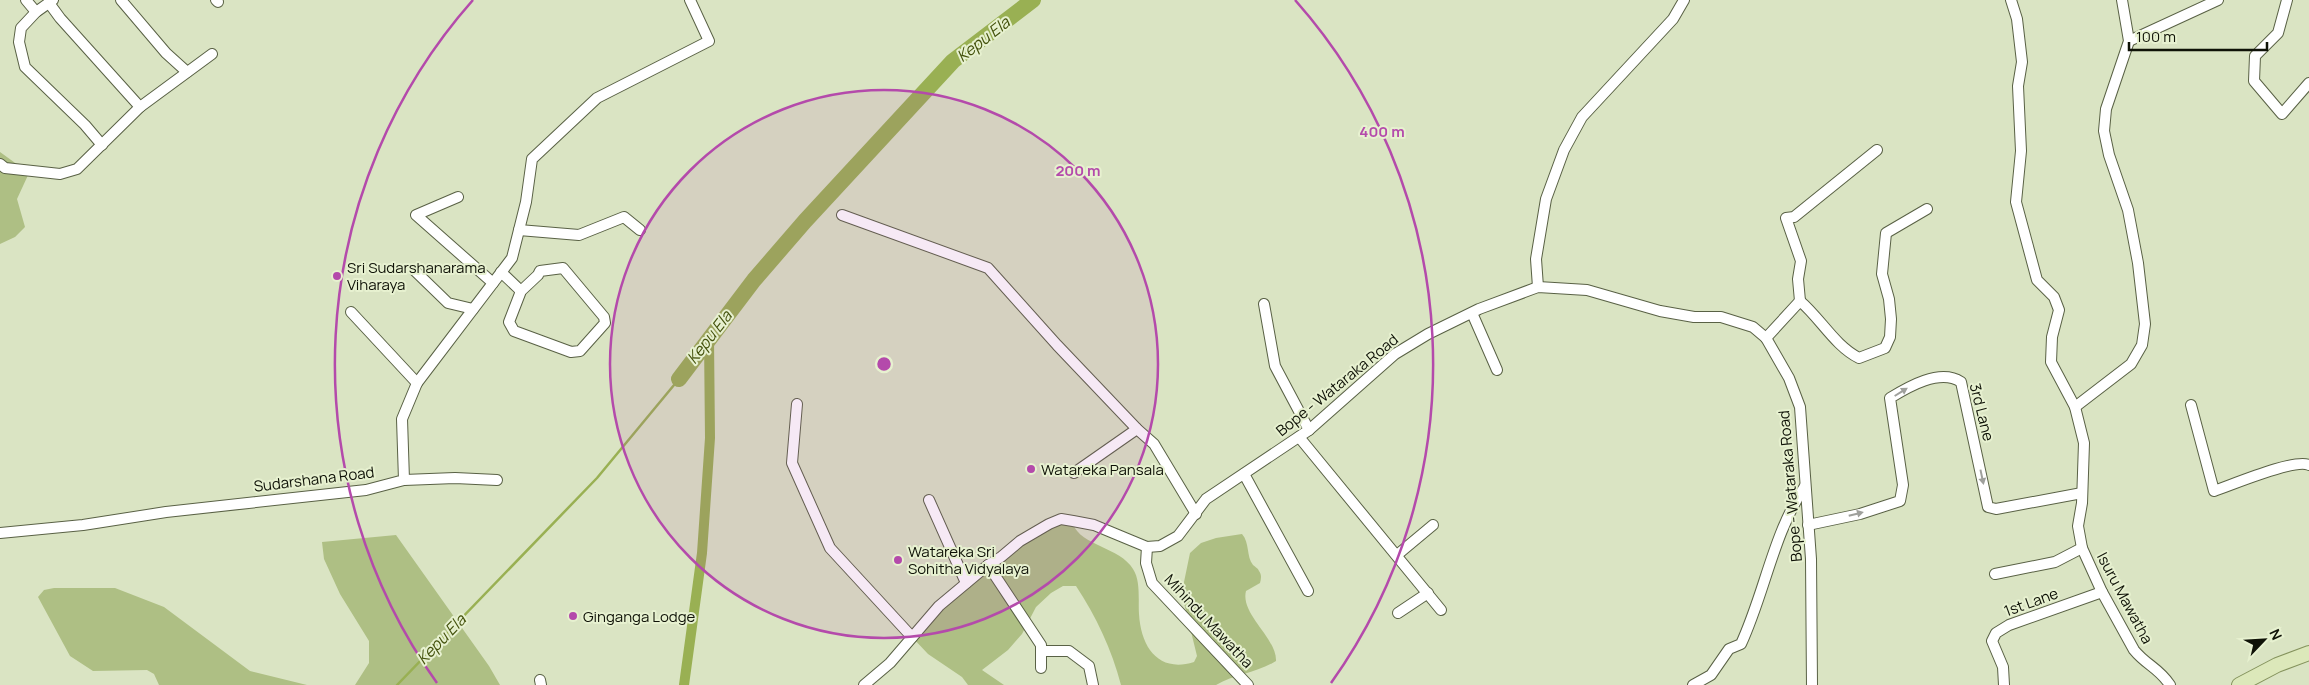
<svg xmlns="http://www.w3.org/2000/svg" width="2309" height="685" font-family="Manrope,sans-serif">
	<style>
		.green { fill: #aebf84 }
		.lines { fill: none; stroke-linecap: round; stroke-linejoin: round }
		.stream { stroke: #99b053; stroke-width: 2.5 }
		.canal { stroke: #99b053; stroke-width: 10 }
		.river { stroke: #99b053; stroke-width: 16 }
		.minor-casing { stroke: #596145; stroke-width: 12 }
		.major-casing { stroke: #85935d; stroke-width: 16 }
		.minor { stroke: #fff; stroke-width: 10 }
		.major { stroke: #dce8ba; stroke-width: 14 }
		.oneway { fill: #9fa09c }
		.ring { fill: none; stroke: #b44aab; stroke-width: 2.5 }
		.poi-dot { fill: #b44aab; stroke: #e7f1d0; stroke-width: 2 }
		.labels { text-anchor: middle; dominant-baseline: central; stroke-width: 4; stroke-linejoin: round; paint-order: stroke }
		.poi-label { font-size: 15px; fill: #0f1207; stroke: #e7f1d0; text-anchor: start }
		.street-label { font-size: 15px; fill: #0f1207; stroke: #e7f1d0 }
		.water-label { font-size: 16px; font-style: italic; fill: #43510c; stroke: #e7f1d0 }
		.centre { fill: #b44aab; stroke: #e7f1d0; stroke-width: 2.5 }
		.ring-label { font-size: 15px; text-anchor: middle; font-weight: bold; fill: #b44aab; stroke: #e7f1d0; stroke-width: 4; stroke-linejoin: round; paint-order: stroke }
	</style>
	<rect width="100%" height="100%" fill="#dae4c3"/>
	<g class="green">
		<polygon points="0,152 29,173 17,199 25,227 15,237 0,244"/>
		<path d="M1049,524H1073C1081,546 1120,547 1133,569C1141,581 1138,601 1139,614C1141,648 1159,673 1194,662L1197,656L1184,603V582L1190,553L1201,543L1216,538L1242,534C1250,543 1246,556 1253,565C1255,567 1258,568 1259,571C1262,575 1261,579 1260,583L1246,591C1240,614 1277,638 1276,661C1257,673 1235,674 1216,685H1121C1112,650 1096,616 1076,586H1063L1051,593L1036,607L1022,634L1008,650L982,670L1004,685H968L962,677L928,654L912,637L939,606Z"/>
		<polygon points="396,535 489,666 500,685 355,685 369,663 369,641 340,594 324,559 322,542"/>
		<polygon points="54,588 115,588 164,607 250,671 307,685 159,685 154,674 147,670 93,671 70,656 38,597 44,590"/>
	</g>
	<g class="lines">
		<polyline class="stream" points="397,685 597,478 679,379"/>
		<polyline class="canal" points="684,685 702,553 710,438 709,339"/>
		<polyline class="river" points="679,379 754,280 805,221 953,61 1033,0"/>
		<defs>
			<g id="minor">
				<polyline points="26,0 36,12"/>
				<polyline points="53,0 36,12 21,28 19,42 25,67 85,125 102,145"/>
				<polyline points="121,0 166,53 187,72"/>
				<polyline points="216,0 218,2"/>
				<path d="M2011,0L2017,19L2022,62L2018,86L2021,151L2016,202L2037,280L2054,297L2059,310L2052,337L2051,362L2075,407L2084,443L2082,503L2078,526L2082,548L2102,592L2134,650C2146,665 2159,668 2170,685"/>
				<polyline points="2287,0 2278,33 2255,56 2254,81 2282,114 2309,83"/>
				<polyline points="49,3 60,18 140,107"/>
				<polyline points="2129,41 2218,0"/>
				<polyline points="0,164 5,168 60,174 77,169 140,107 212,54"/>
				<polyline points="458,197 416,215 493,283"/>
				<polyline points="842,215 988,268 1057,345 1137,429 1154,444 1196,514"/>
				<polyline points="519,230 579,235 624,217 640,230"/>
				<polyline points="414,270 448,303 473,309"/>
				<polyline points="501,272 521,291 538,275 540,271 563,268 604,317 605,323 580,351 571,352 514,331 509,322 521,291"/>
				<polyline points="1538,287 1536,259 1546,199 1564,150 1582,117 1673,19 1684,0"/>
				<polyline points="1800,301 1798,279 1801,261 1786,218 1794,217 1877,150"/>
				<polyline points="1264,304 1275,366 1309,430"/>
				<polyline points="351,312 417,383"/>
				<polyline points="1472,313 1497,370"/>
				<path d="M1766,338L1800,301C1821,319 1835,346 1859,358L1885,348L1890,337L1891,319L1889,299L1882,274L1886,233L1927,209"/>
				<polyline points="797,404 792,463 830,548 912,637"/>
				<path d="M2191,405L2214,491C2232,485 2295,458 2309,465"/>
				<polyline points="2075,407 2131,364 2142,345 2145,324 2138,263 2128,210 2109,155 2104,131 2106,109 2129,41 2122,0"/>
				<polyline points="1299,437 1441,610"/>
				<polyline points="1074,473 1137,429"/>
				<polyline points="1244,474 1308,591"/>
				<polyline points="404,480 455,478 497,480"/>
				<polyline points="929,500 966,583"/>
				<path d="M1808,525L1860,514L1900,501L1903,485L1890,398C1908,387 1940,368 1961,382L1988,507L1996,509L2082,493"/>
				<polyline points="0,533 83,525 166,512 366,490 404,480 402,419 417,383 512,258 526,202 532,159 597,98 709,41 690,0"/>
				<polyline points="1147,547 1146,563 1152,583 1248,685"/>
				<polyline points="1397,555 1433,525"/>
				<polyline points="988,565 1041,645 1041,668"/>
				<polyline points="1995,574 2055,562 2082,548"/>
				<polyline points="1398,613 1428,593"/>
				<polyline points="1043,651 1069,651 1089,666 1093,685"/>
				<polyline points="540,680 541,685"/>
				<polyline points="864,685 890,663 939,606 988,565 1001,557 1020,541 1049,524 1061,519 1073,521 1094,525 1147,547 1160,546 1178,536 1206,499 1309,430 1395,354 1428,334 1479,309 1538,287 1587,290 1660,311 1694,317 1721,317 1753,327 1766,338 1789,378 1800,407 1811,559 1812,685"/>
				<path d="M1693,685L1711,675L1729,649L1741,644C1765,592 1773,534 1805,486"/>
				<polyline points="2004,685 2003,667 1992,641 1996,633 2009,625 2102,592"/>
			</g>
			<polyline id="major" points="2239,685 2277,665 2309,653"/>
		</defs>
		<use href="#minor" class="minor-casing"/>
		<use href="#major" class="major-casing"/>
		<use href="#minor" class="minor"/>
		<use href="#major" class="major"/>
	</g>
	<defs><path id="oneway-solid" d="M-6-.8H1V-3.2L6.5 0L1 3.2V.8H-6Z" transform="scale(1.25)"/></defs>
	<g class="oneway">
		<use href="#oneway-solid" transform="translate(1901 392) rotate(-32)"/>
		<use href="#oneway-solid" transform="translate(1982 477) rotate(78)"/>
		<use href="#oneway-solid" transform="translate(1856 514) rotate(-14)"/>
	</g>
	<circle cx="884" cy="364" r="274" fill="#b44aab" fill-opacity=".12"/>
	<g class="ring">
		<circle cx="884" cy="364" r="274"/>
		<path d="M437 683A549 549 0 0 1 473 0M1295 0A549 549 0 0 1 1331 683"/>
	</g>
	<g class="poi-dot">
		<circle cx="337" cy="276" r="5"/>
		<circle cx="1031" cy="469" r="5"/>
		<circle cx="898" cy="560" r="5"/>
		<circle cx="573" cy="616" r="5"/>
	</g>
	<g class="labels">
		<g class="poi-label">
			<text x="347" y="267">Sri Sudarshanarama<tspan x="347" dy="17">Viharaya</tspan></text>
			<text x="1041" y="469">Watareka Pansala</text>
			<text x="908" y="551">Watareka Sri<tspan x="908" dy="17">Sohitha Vidyalaya</tspan></text>
			<text x="583" y="616">Ginganga Lodge</text>
		</g>
		<g class="street-label">
			<text transform="translate(1337 385) rotate(-39)">Bope - Wataraka Road</text>
			<text transform="translate(1982 412) rotate(76)">3rd Lane</text>
			<text transform="translate(314 479) rotate(-7)">Sudarshana Road</text>
			<text transform="translate(1790 486) rotate(-95)">Bope - Wataraka Road</text>
			<text transform="translate(2125 598) rotate(62)">Isuru Mawatha</text>
			<text transform="translate(2031 602) rotate(-20)">1st Lane</text>
			<text transform="translate(1209 621) rotate(47)">Mihindu Mawatha</text>
		</g>
		<g class="water-label">
			<text transform="translate(983 39) rotate(-38)">Kepu Ela</text>
			<text transform="translate(709 337) rotate(-52)">Kepu Ela</text>
			<text transform="translate(441 639) rotate(-46)">Kepu Ela</text>
		</g>
	</g>
	<circle cx="884" cy="364" r="8" class="centre"/>
	<g class="ring-label">
		<text x="1382" y="137">400 m</text>
		<text x="1078" y="176">200 m</text>
	</g>
	<g transform="translate(2264 640) rotate(65)" stroke="#e7f1d0" stroke-width="4" paint-order="stroke">
	<path d="M0-4L9 19L0 12L-9 19Z" fill="#0f1207"/>
	<text y="-8" font-size="14" font-weight="bold" text-anchor="middle" fill="#0f1207">N</text>
	</g>
	<path d="M2129 42v8h138v-8" fill="none" stroke="#0f1207" stroke-width="2.5"/>
	<text x="2136" y="42" font-size="15" fill="#0f1207" stroke="#e7f1d0" stroke-width="4" paint-order="stroke">100 m</text>
</svg>
